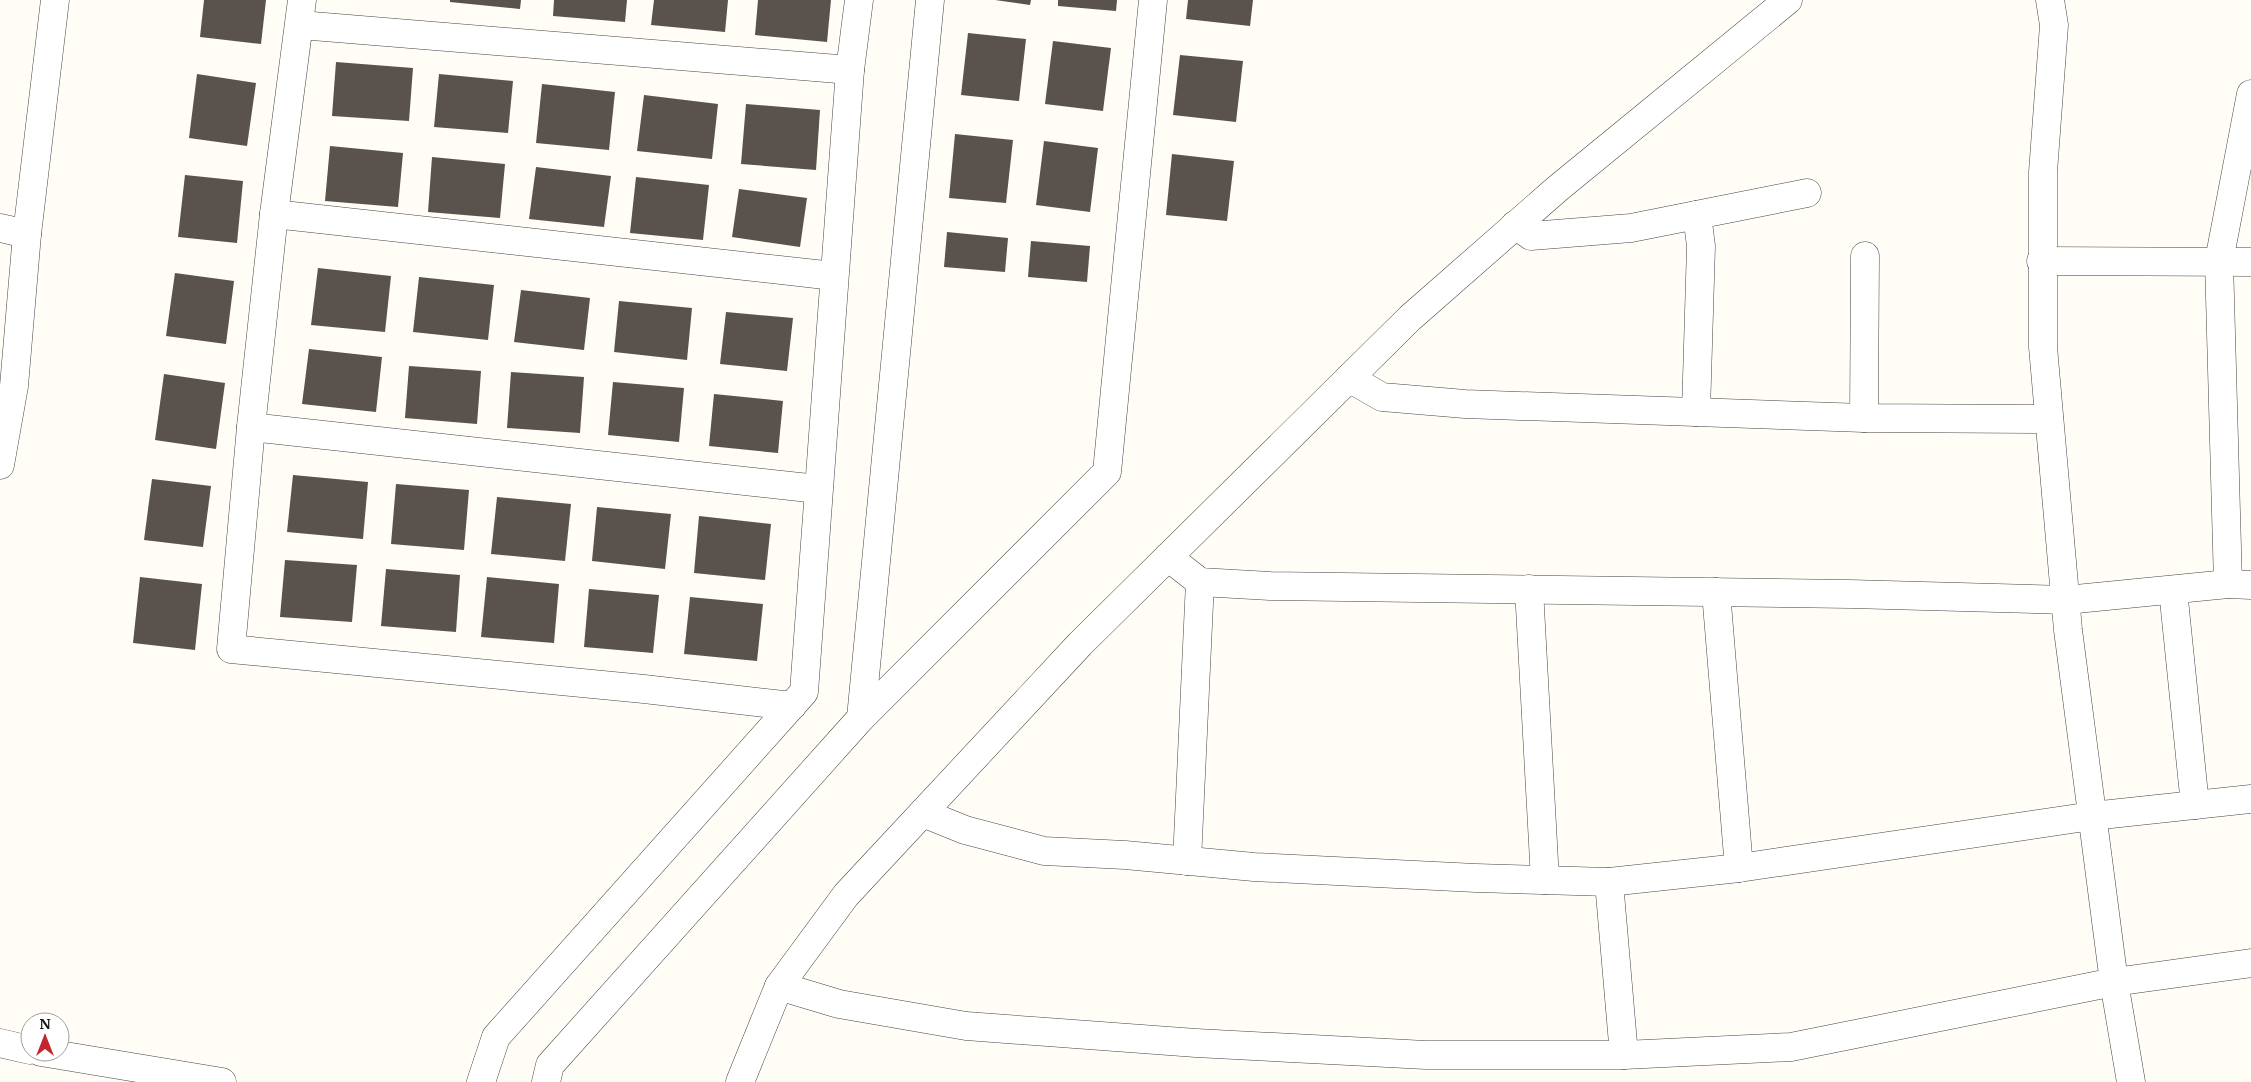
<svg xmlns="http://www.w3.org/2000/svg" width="2251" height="1082" font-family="Merriweather,serif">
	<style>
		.building { fill: #5a524d }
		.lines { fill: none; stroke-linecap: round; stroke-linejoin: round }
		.minor-casing { stroke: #444; stroke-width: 29 }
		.tertiary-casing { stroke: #444; stroke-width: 29 }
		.minor { stroke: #fff; stroke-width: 28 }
		.tertiary { stroke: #fff; stroke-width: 28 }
	</style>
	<rect width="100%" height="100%" fill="#fffdf5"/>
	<g class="building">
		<polygon points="204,0 266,0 261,44 200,37"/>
		<polygon points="450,0 521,0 520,9 450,2"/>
		<polygon points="554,0 627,0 625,22 553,16"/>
		<polygon points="654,0 728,0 725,32 651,25"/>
		<polygon points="758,0 831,0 827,42 755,35"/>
		<polygon points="995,0 1031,0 1030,5"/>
		<polygon points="1058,0 1117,0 1116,11 1058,6"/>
		<polygon points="1188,0 1253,0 1250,26 1186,19"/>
		<polygon points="968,33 1026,39 1019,101 961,95"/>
		<polygon points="1053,41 1111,48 1103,111 1045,104"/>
		<polygon points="1180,55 1243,61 1236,122 1173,115"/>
		<polygon points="336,62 413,68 409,121 332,116"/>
		<polygon points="197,74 256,83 247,146 189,138"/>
		<polygon points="439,74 513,81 508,133 434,127"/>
		<polygon points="542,84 615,92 609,150 536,143"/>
		<polygon points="644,95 718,104 712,159 637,151"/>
		<polygon points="746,104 820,110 816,170 741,164"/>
		<polygon points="955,134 1013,140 1006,203 949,198"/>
		<polygon points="1044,141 1098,148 1090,212 1036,205"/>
		<polygon points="330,146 403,153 398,207 325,201"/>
		<polygon points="1172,154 1234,161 1227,221 1166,215"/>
		<polygon points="432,157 505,164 500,218 428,212"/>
		<polygon points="536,167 611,176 604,227 529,219"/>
		<polygon points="185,175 243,181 237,243 178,237"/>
		<polygon points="636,177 709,185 703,240 630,233"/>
		<polygon points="739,189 807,198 800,247 732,237"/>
		<polygon points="947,232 1008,238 1005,272 944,267"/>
		<polygon points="1031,241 1090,246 1087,282 1028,277"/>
		<polygon points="318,268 391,276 385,332 311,325"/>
		<polygon points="175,273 234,281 226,344 166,336"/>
		<polygon points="419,277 494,285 488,340 413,332"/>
		<polygon points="521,290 590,298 584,350 514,342"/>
		<polygon points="619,301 692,308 687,360 614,352"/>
		<polygon points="726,312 793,318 787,371 720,364"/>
		<polygon points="309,349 382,357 376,412 302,404"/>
		<polygon points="409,366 481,371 477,424 405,418"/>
		<polygon points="511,372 584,377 580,433 507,428"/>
		<polygon points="164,374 225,383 216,449 155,440"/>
		<polygon points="613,382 684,388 679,442 608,435"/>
		<polygon points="714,394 783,401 778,453 709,446"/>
		<polygon points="293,475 368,482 363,539 287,532"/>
		<polygon points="152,479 211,486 203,547 144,540"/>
		<polygon points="396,484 469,490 464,550 391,544"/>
		<polygon points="497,497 571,504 565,561 491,554"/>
		<polygon points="597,507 671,514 665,569 592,561"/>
		<polygon points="699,516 771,524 765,580 694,573"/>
		<polygon points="285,560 357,565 352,622 280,617"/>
		<polygon points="386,569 460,575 456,632 381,626"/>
		<polygon points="140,577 202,584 195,650 133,643"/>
		<polygon points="487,577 559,584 554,643 481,637"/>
		<polygon points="589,589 659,595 653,653 584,647"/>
		<polygon points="690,597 763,604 757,661 684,654"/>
	</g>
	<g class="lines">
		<defs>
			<g id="minor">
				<polyline points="302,0 274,214 251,427 231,649 644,689 792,706"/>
				<polyline points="2050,0 2054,25 2043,172 2043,347 2068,630 2114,982 2131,1082"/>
				<polyline points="300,25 850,70"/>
				<polyline points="274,214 834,276"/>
				<polyline points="1515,225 1531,236 1631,228 1807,193"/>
				<polyline points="0,228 27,234"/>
				<polyline points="2041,261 2251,262"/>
				<polyline points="1349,378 1382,397 1465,404 1864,418 2049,419"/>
				<polyline points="1696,412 1701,246 1697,215"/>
				<polyline points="1864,418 1865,256"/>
				<polyline points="251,427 818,489"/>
				<polyline points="0,465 14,386 27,234 55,0"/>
				<polyline points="1168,557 1200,582 1270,586 1850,594 2066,600 2228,584 2251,585"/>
				<polyline points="2228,584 2219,261 2251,94"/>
				<polyline points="1529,589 1545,880"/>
				<polyline points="2173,590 2195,805"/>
				<polyline points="1716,592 1739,868"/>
				<polyline points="861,718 1107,472 1153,0"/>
				<polyline points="923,813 965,830 1044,851 1125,855 1254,867 1476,878 1609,882 1739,868 2092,816 2251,799"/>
				<polyline points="1187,861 1200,582"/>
				<polyline points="1609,882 1624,1055"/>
				<polyline points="779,986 839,1004 966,1026 1196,1043 1426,1055 1624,1055 1791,1047 2114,982 2251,963"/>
				<polyline points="481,1082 496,1037 804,692 850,70 859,0"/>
				<polyline points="546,1082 550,1065 861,718 930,0"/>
				<polyline points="740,1082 779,986 846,895 1080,644 1410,318 1557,189 1788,0"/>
			</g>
			<g id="tertiary">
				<polyline points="0,1043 30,1050"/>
				<polyline points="41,1052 222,1082"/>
			</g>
		</defs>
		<use href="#minor" class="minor-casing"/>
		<use href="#tertiary" class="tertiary-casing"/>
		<use href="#minor" class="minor"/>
		<use href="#tertiary" class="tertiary"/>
	</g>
	<g transform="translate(45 1037)"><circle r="24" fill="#ffffff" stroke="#a0a0a0"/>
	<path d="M0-4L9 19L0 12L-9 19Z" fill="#c4262e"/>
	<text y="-8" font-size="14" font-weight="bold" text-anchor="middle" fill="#111111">N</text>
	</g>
</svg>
